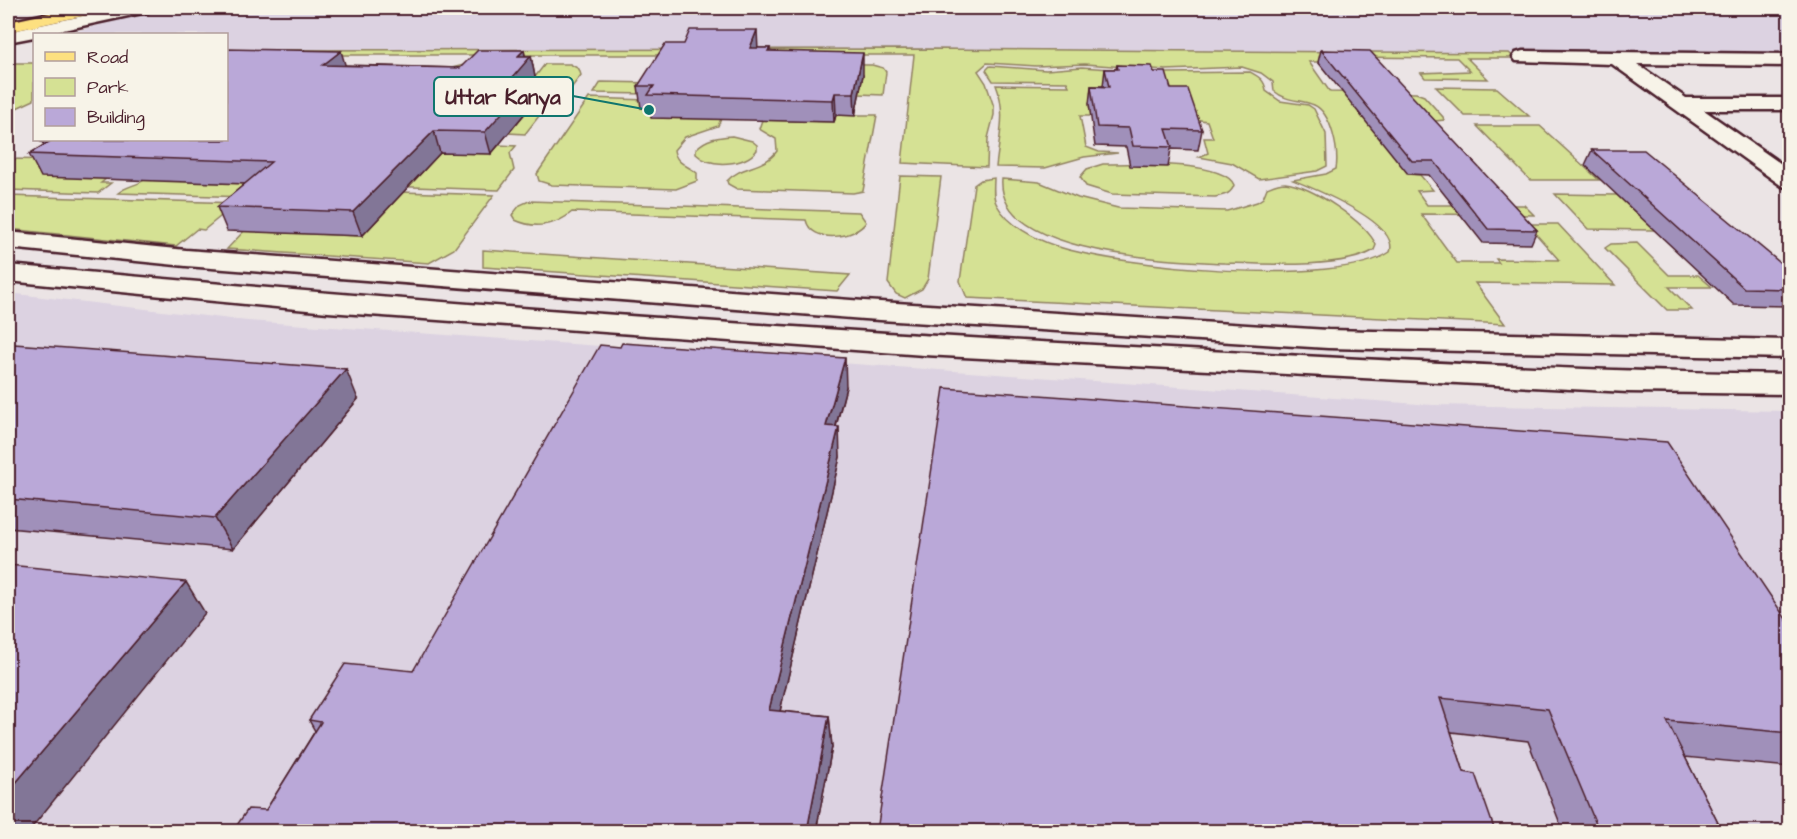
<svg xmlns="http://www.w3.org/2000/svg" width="1797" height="839" font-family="'Architects Daughter',sans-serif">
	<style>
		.built { fill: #dcd2e1 }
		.green { fill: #d5e194; stroke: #908060; stroke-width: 1.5 }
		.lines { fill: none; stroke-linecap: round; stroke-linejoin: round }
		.street-casing { stroke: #4a1f2b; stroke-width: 5 }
		.secondary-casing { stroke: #4a1f2b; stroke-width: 5 }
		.primary-casing { stroke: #4a1f2b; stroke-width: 5 }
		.street { fill: #f7f3e8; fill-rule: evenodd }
		.secondary { fill: #f7f3e8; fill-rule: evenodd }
		.primary { fill: #fde080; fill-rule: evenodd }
		.wall { fill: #a090ba; stroke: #4a1f2b; stroke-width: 1.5 }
		.shaded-wall { fill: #827697; stroke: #4a1f2b; stroke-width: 1.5 }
		.building { fill: #baa8d8; stroke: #4a1f2b; stroke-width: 1.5 }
		.leader { fill: none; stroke: #0f766e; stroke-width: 2 }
		.callout-dot { fill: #0f766e; stroke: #f7f3e8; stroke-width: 2 }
		.callout { fill: #f7f3e8; stroke: #0f766e; stroke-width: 2 }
		.callout-label { font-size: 21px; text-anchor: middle; font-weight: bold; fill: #4a1f2b }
	</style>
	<rect width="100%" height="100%" fill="#ebe4e5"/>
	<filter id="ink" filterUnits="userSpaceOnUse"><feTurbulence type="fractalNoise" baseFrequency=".0167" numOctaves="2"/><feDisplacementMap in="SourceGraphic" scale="12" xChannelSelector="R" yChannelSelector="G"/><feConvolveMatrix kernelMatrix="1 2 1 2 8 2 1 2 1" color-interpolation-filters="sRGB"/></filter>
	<g filter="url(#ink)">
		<g class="built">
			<polygon points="165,8 1790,8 1789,55 928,49 227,50 226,34 66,34"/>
			<polygon points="8,293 248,321 1433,405 1789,411 1789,831 8,832"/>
		</g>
		<g class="green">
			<path d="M928,49L1509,53L1515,58H1467L1488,79L1425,78L1421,73L1470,71L1457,58L1347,57L1350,62H1309L1330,92L1416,93L1424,96L1443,117L1444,120L1435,121L1408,174L1420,175L1433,190L1417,191L1427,205H1524L1534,215L1421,214L1457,263H1499L1496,259L1559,260L1527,224H1558L1615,285L1475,283L1505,324L967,298L960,281L974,185L981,180L994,178C994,187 992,197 997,205C1008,225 1035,239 1056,246C1117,267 1338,288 1390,252C1400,223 1315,189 1293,180L1326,174L1336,169C1339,152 1332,113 1314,105C1300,99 1287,102 1274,91L1273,82L1261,73L1242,67L1166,70L1085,64L1036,66L987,63L978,71L986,83L994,107V115L988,138L987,167L902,163L914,55H227V50Z"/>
			<polygon points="8,63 34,63 34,100 8,112"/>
			<polygon points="472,63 525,64 520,70 483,70 461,95 565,97 546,107 525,134 509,133 530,106 425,104 410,118 381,118 386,112 367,112 380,100 421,92 448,69"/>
			<polygon points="545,64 570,64 579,69 581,75 569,91 547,91 528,86"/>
			<polygon points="732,64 872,65 883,68 886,72 883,95 859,94 863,75"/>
			<path d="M990,66L1046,70L1082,67L1165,73L1250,72C1259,77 1265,80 1266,91L1280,101L1308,105L1314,109L1326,134L1327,166L1317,171L1259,179L1232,163L1199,157L1208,153L1204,138H1213L1207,121L1089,104L1091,116H1080L1086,147L1099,152L1118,153L1084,157L1045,168L996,167C999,138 1007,112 996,85L1069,86L1067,82L993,81L986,70Z"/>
			<polygon points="601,82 654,83 647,94 594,93"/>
			<polygon points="1436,87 1497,88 1529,116 1465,116"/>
			<path d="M589,98L647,100L657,109L652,118L721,119L718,126L685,137L674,150C676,164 687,165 697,173V181L676,189L552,185L539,181L537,174Z"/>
			<path d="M836,115H877L863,191L853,193L737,189L728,184L727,181C741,165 764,169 777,151L776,139L759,129L762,120L834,122Z"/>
			<polygon points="1477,126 1540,126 1599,180 1530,180"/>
			<path d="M732,136L752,141L757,145V150C745,166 710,168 696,154V149C706,138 719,137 732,136Z"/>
			<path d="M255,144L247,197L118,193C128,185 136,186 144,180L207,182Z"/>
			<polygon points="499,145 516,146 510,153 514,170 499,190 327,184 427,152 491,154"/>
			<polygon points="8,159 60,160 106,179 101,183 111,183 98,193 8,190"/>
			<path d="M1103,164C1128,164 1224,160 1234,185C1231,195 1223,195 1215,197L1112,194L1086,186L1080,177L1087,169Z"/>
			<polygon points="900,176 941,177 928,279 922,289 905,298 896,294 888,283"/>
			<path d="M1002,179L1039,182L1078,198L1118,208L1227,211L1257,202L1263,198L1267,188C1272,186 1278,183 1285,183C1310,185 1366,222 1376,245L1374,250C1345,269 1260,264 1224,263C1173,260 996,256 1002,179Z"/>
			<polygon points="276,188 494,195 454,249 429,263 227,249 244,231 362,236"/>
			<polygon points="1555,194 1617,195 1637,214 1696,215 1715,231 1588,229"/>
			<polygon points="8,196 237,203 204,230 197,229 176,246 8,229"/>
			<path d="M529,201L859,212L866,222C856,239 811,244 806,220L572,212C556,226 534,229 515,220L512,215L520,205Z"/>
			<polygon points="1637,243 1669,275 1698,275 1712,287 1669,287 1692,310 1667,310 1605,248 1611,244"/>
			<polygon points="483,250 850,275 837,291 483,267"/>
		</g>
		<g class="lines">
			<defs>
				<polygon id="street" points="1523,51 1790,54 1790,66 1637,64 1686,98 1790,98 1790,110 1704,110 1790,170 1790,188 1782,186 1612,64 1516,61 1513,57 1516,53"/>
				<g id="secondary">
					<polygon points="120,8 151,8 148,12 142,13 45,34 34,34 34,37 8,42 8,32"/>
					<polygon points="8,232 186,250 864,301 1328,330 1790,340 1790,358 1328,348 864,319 186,266 8,248"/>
					<path d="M8,265C407,302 807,331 1207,351C1401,361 1595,372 1790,374V394L1628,392L924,355L328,312L8,281Z"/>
				</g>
				<polygon id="primary" points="73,8 103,8 100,12 8,32 8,22"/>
			</defs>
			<use href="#street" class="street-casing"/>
			<use href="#secondary" class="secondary-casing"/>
			<use href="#primary" class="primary-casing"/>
			<use href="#street" class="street"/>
			<use href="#secondary" class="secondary"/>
			<use href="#primary" class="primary"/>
		</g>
		<g class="wall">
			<polygon points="758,48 770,48 770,51 863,75 855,116 836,115 834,122 651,118 650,108 641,108 638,86"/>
			<polygon points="524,50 525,56 531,56 535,77 527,87 531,106 491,154 440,153 362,236 227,231 217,207 245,184 41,177 29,154 44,145 42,142 345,65 460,68"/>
			<polygon points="1321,50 1537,230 1531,244 1483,243 1429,175 1408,174 1318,62"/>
			<polygon points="1117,65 1154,72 1171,89 1202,130 1198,150 1171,149 1168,167 1130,166 1126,147 1095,146 1089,104 1091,86 1103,86 1105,69 1116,69"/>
			<polygon points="1592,150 1790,271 1790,306 1734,305 1585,165"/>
			<polygon points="8,349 358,399 233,549 8,528"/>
			<polygon points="846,387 836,427 840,457 780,711 829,716 832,747 816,831 233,831 266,810 315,731 309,720 413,671"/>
			<polygon points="944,388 1790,625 1790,767 1685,757 1722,831 1563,831 1528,741 1451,732 1464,772 1495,831"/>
		</g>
		<g class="shaded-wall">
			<polygon points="757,30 758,51 750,48"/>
			<polygon points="524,50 526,61 531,56 535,77 527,87 531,106 491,154 485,132 518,56"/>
			<polygon points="341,51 347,71 323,65"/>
			<polygon points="863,53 863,75 855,116 854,93"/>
			<polygon points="835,93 836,115 834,122 833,100"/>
			<polygon points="434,131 440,153 362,236 353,212"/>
			<polygon points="845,358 846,387 828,456 826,426"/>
			<polygon points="346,369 358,399 233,549 215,518"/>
			<polygon points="839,427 840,457 773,741 769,710"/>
			<polygon points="186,582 205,613 29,831 8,831 8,792"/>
			<polygon points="829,716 832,747 816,831 807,831"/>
		</g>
		<g class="building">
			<polygon points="690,30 757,30 750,48 770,48 768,51 863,53 854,93 835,93 833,100 648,95 654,86 638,86 665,44 684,44"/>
			<polygon points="226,49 341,51 323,65 460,68 478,50 524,50 518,56 531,56 506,85 527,85 485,132 434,131 353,212 217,207 271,162 29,154 49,142 42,142 45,140 226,140"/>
			<polygon points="1321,50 1370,51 1537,230 1488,229 1434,161 1412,161"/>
			<polygon points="1117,65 1152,66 1154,72 1166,72 1171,89 1188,89 1202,130 1166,129 1172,147 1133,146 1129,128 1097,127 1091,86 1109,87 1105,69 1118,69"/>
			<polygon points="1592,150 1644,150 1790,271 1790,289 1744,288"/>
			<polygon points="622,343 845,358 826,426 839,427 769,710 829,716 807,831 233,831 248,809 266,810 321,722 309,720 345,664 413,671 600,345 620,347"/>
			<polygon points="14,344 346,369 215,518 8,499 8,349"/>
			<polygon points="944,388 1667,442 1790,625 1790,733 1667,721 1722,831 1599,831 1548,709 1440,698 1464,772 1475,774 1495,831 877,831"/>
			<polygon points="8,565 186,582 8,792"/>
		</g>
	</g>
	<path class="leader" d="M649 110L573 96"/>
	<circle class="callout-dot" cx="649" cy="110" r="6"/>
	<rect class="callout" x="434" y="77" width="139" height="39" rx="6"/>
	<g class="callout-label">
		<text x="503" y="104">Uttar Kanya</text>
	</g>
	<rect width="1797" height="839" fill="none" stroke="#f7f3e8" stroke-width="30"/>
	<rect x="15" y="15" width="1767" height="809" fill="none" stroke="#4a1f2b" stroke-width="2" filter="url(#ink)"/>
	<rect x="33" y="33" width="195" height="108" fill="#f7f3e8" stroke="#b29e9c" stroke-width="1.5"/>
	<rect x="45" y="52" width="30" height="9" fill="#fde080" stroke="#b29e9c" stroke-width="1.5"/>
	<text x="87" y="63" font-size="18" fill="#4a1f2b">Road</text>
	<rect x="45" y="78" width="30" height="18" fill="#d5e194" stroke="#b29e9c" stroke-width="1.5"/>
	<text x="87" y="93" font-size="18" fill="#4a1f2b">Park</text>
	<rect x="45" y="108" width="30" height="18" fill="#baa8d8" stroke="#b29e9c" stroke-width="1.5"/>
	<text x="87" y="123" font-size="18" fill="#4a1f2b">Building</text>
</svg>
